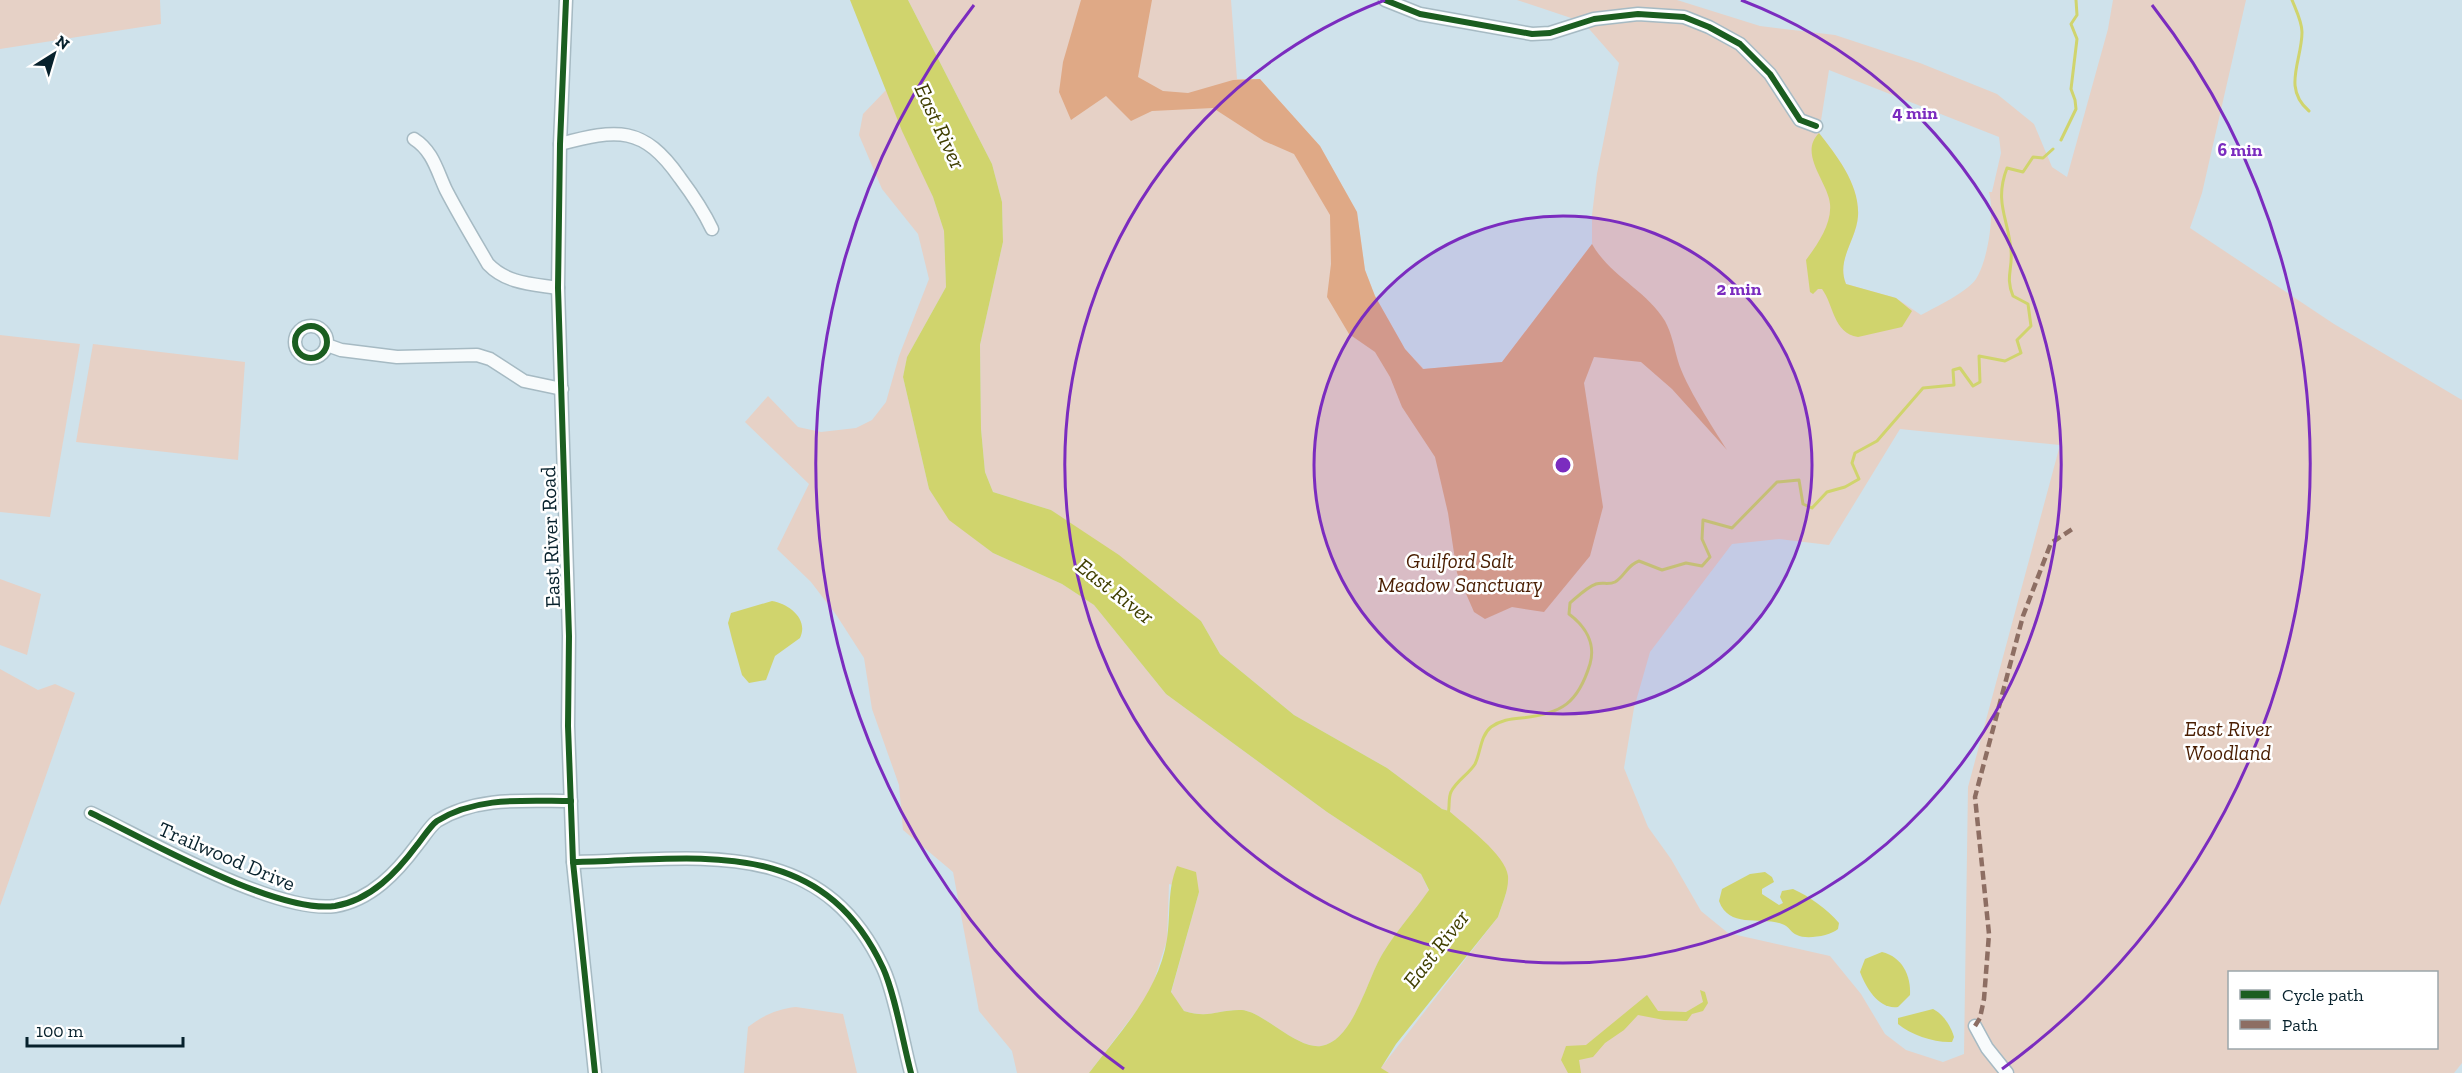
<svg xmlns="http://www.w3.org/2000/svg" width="2462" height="1073" font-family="'Zilla Slab',serif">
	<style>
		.green { fill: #e6d1c6; fill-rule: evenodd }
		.forest { fill: #dfa986 }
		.water { fill: #d0d46d }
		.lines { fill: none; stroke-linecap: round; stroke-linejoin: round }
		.stream { stroke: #d0d46d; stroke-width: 3 }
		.street-casing { stroke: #a6bac3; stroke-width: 15 }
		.street { stroke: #f8fbfc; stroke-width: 12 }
		.quiet { stroke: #8d6e63; stroke-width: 4.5; stroke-dasharray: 9 4.5; stroke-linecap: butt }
		.cycleway-casing { stroke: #fff; stroke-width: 10 }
		.cycleway { stroke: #1b5e20; stroke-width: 6 }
		.ring { fill: none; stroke: #7b2cbf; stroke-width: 3 }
		.labels { text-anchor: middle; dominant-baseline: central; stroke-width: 5; stroke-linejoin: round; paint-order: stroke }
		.street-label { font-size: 21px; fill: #07212c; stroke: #fff }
		.park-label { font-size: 21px; font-style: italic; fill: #491d01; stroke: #fff }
		.water-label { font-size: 22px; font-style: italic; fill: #403f00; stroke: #fff }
		.centre { fill: #7b2cbf; stroke: #fff; stroke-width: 3 }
		.ring-label { font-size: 18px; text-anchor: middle; font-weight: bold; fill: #7b2cbf; stroke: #fff; stroke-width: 5; stroke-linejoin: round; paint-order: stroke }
	</style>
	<rect width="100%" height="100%" fill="#cfe2eb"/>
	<g class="green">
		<polygon points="0,0 160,0 161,24 0,49"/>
		<path d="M908,0H1231L1237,79H1260L1320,146L1357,212L1365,270L1375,296L1405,349L1424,369L1502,362L1592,244V215L1597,174L1619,63L1583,22L1517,0H1677L1760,26L1835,35L1920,63L1997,94L2034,124L2052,167L2067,177L2108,29L2113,0H2246L2202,193L2190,228L2334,324L2462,400V1063L2454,1073H1377L1498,917L1506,894L1449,811L1442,809L1387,768L1294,715L1220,654L1201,621L1051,510L993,492L985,472L981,429L980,345L1003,242L1002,202L992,164ZM1829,70L1999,137L2001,153L1992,192H1989C1995,214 1988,260 1976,279C1967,292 1936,307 1921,315L1896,298L1846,284C1836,258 1856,242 1858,216C1860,185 1837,156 1819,133ZM1900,429L2060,445L1968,787L1964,1054L1943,1062L1906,1050L1885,1034L1861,994L1830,956L1728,933L1701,911L1671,859L1648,827L1624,768L1634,708L1650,652L1732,544L1779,539L1829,545ZM2230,972H2436V1048H2230Z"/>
		<path d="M886,90L933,197L944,231L946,287L907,357L903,377L929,489L949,519L993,553L1062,584L1094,605L1166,694L1327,812L1421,874L1429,891C1414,911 1396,932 1383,953C1367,979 1354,1041 1321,1046C1296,1049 1264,1012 1242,1010C1218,1009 1212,1019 1184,1011L1171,993L1199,892L1169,884L1167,940L1150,993L1089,1073H1017L1012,1051L979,1011L953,872L903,830L899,785L872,709L864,658L837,616L811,582L777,549L809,484L745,422L768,396L798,427L821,432L856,428L872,420L886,402L899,356L929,279L918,234L882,189L859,135L863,114Z"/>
		<polygon points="0,335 80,344 50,517 0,512"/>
		<polygon points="93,344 245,362 238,460 76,442"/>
		<polygon points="0,579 41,594 27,655 0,645"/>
		<polygon points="0,669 38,690 55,684 75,693 0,906"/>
		<path d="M796,1007L843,1014L857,1073H744L748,1027C764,1015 777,1009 796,1007Z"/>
	</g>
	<path class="forest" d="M1081,0H1152L1138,77L1163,91L1188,93L1233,80L1260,79L1320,146L1357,212L1365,270L1375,296L1405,349L1423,369L1502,362L1592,244C1610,276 1646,290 1665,321C1672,334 1674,347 1678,361C1685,385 1713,428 1727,450L1672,389L1641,362L1594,357L1584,383L1603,507L1590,556L1544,612L1512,607L1485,619L1474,612L1457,573L1448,513L1435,457L1402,407L1390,377L1375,352L1349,334L1327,297L1331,264L1330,215L1294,154L1264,141L1213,108L1152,111L1131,121L1106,96L1071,120L1059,92L1063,62Z"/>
	<g class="water">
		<path d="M850,0H908L992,164L1002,202L1003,242L980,345L981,429L985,472L993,492L1051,510L1119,555L1201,621L1220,654L1294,715L1387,768L1442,809L1449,811C1465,825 1506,855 1508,876C1509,890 1502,904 1498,917L1396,1044L1381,1068L1389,1073H1089C1120,1032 1159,992 1167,939C1171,913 1167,890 1177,866L1196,872L1199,892L1171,992L1184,1011C1210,1019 1219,1009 1242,1010C1264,1012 1296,1049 1321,1046C1354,1041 1367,978 1383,953C1396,931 1414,912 1429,890L1421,874L1327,812L1166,694L1094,605L1062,584L993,553L949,520L929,489L903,377L907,357L946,287L944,231L933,197L902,131Z"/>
		<path d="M1819,133C1837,156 1860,185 1858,216C1856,241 1836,260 1846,284L1896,298L1912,311L1902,327L1858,337C1833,333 1834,305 1822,289H1818L1813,294L1810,292L1806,260C1817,245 1832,224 1830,204C1828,182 1798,154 1819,133Z"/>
		<path d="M772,601C789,604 809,619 800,638L775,656L766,680L749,683L742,675L732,639L728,623L731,613Z"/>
		<path d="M1765,872L1772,877L1774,882L1762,889V894L1779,905L1783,903L1780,897L1782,891L1793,889C1809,896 1827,909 1839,923L1838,929C1830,936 1806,940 1797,935C1791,933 1789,926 1782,924C1760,916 1729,929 1719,901L1722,889L1750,874Z"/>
		<path d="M1882,952C1902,957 1911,975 1910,995L1898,1007C1879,1010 1866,988 1860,972L1865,959Z"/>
		<polygon points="1700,990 1705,992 1708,1003 1703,1011 1692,1014 1687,1021 1664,1020 1638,1015 1624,1030 1605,1043 1593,1057 1579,1060 1581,1073 1568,1073 1561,1060 1566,1046 1586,1045 1647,995 1658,1011 1686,1012 1703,1002"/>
		<path d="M1933,1009C1943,1014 1951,1026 1954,1037L1952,1042C1935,1043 1911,1035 1898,1024V1018Z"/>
	</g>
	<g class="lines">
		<g class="stream">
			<path d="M2292,0C2296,10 2302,22 2302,32C2302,61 2282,88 2309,111"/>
			<polyline points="2061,140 2076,109 2075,100 2071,89 2077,39 2071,24 2077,15 2076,0"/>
			<path d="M1448,814C1450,808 1448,798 1451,792C1456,781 1469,774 1475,764C1481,752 1480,736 1491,727C1501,720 1510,719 1521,718C1562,714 1578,703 1590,664C1596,643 1585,626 1569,614L1570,603C1577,597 1587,587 1596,584C1602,582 1609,585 1615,582C1625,576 1627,565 1639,561L1662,570L1686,563L1702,566L1710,557L1702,539L1703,520L1732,528L1777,482L1799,480L1803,504L1812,508L1827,492L1845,487L1859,479L1852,463L1855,453L1877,441L1923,388L1954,385L1953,370L1960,368L1973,386L1980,382L1979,356L2005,361L2021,353L2017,340L2031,326L2028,304L2013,296C2005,277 2013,269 2011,250C2008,218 1994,202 2007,168L2023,172L2033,157L2043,158L2053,149"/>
		</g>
		<defs>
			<g id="street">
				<polyline points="566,0 560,144 558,288 569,636 568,726 573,862 595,1073"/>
				<polyline points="1385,0 1420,14 1532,34 1550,33 1594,19 1638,14 1684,17 1709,27 1740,44 1770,74 1800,120 1816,126"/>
				<path d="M414,139C433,151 437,171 446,190C459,215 474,240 488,264C507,284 533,284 558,288"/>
				<path d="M560,144C617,129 643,125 680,178C692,194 703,210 712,229"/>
				<circle cx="311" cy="342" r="16"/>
				<polyline points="327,345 341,350 397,357 477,355 490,359 524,381 562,389"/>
				<path d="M91,813C147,840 276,914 335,906C371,900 397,872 417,845C423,838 430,826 437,821C477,796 526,801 571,801"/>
				<path d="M573,862C697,860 820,833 883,968C895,994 903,1043 911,1073"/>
				<polyline points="1975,1026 1987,1048 2007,1073"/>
			</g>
		</defs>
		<use href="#street" class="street-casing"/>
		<use href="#street" class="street"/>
		<polyline class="quiet" points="1975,1026 1980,1018 1984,999 1989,934 1975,797 2023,616 2051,543 2074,528"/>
		<defs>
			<g id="cycleway">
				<polyline points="566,0 560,144 558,288 569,636 568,726 573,862 595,1073"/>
				<polyline points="1385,0 1420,14 1532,34 1550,33 1594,19 1638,14 1684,17 1709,27 1740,44 1770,74 1800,120 1816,126"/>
				<circle cx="311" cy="342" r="16"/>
				<path d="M91,813C147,840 276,914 335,906C371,900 397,872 417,845C423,838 430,826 437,821C477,796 526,801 571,801"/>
				<path d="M573,862C697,860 820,833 883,968C895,994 903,1043 911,1073"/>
			</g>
		</defs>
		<use href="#cycleway" class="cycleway-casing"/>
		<use href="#cycleway" class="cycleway"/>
	</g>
	<circle cx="1563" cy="465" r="249" fill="#7b2cbf" fill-opacity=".12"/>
	<g class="ring">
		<circle cx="1563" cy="465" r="249"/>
		<path d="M1741 0A498 498 0 1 1 1385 0"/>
		<path d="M1124 1069A747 747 0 0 1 974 5M2152 5A747 747 0 0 1 2002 1069"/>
	</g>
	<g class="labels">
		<g class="street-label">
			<text transform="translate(550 537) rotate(-92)">East River Road</text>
			<text transform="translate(227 856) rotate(23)">Trailwood Drive</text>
		</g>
		<g class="park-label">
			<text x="1460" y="560">Guilford Salt<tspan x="1460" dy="24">Meadow Sanctuary</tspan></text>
			<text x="2228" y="728">East River<tspan x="2228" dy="24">Woodland</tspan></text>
		</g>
		<g class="water-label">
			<text transform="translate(940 126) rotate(65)">East River</text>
			<text transform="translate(1115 591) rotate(38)">East River</text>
			<text transform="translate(1436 949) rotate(-52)">East River</text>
		</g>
	</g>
	<circle cx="1563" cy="465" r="9" class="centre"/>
	<g class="ring-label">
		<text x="1915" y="119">4 min</text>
		<text x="2240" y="156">6 min</text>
		<text x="1739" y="295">2 min</text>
	</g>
	<rect x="2228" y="971" width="210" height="78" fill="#ffffff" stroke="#9ca6ab" stroke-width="1.5"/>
	<rect x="2240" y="990" width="30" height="9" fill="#1b5e20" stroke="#9ca6ab" stroke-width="1.5"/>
	<text x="2282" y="1001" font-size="18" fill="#07212c">Cycle path</text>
	<rect x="2240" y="1020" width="30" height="9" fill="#8d6e63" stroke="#9ca6ab" stroke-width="1.5"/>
	<text x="2282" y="1031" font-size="18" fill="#07212c">Path</text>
	<g transform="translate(54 54) rotate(37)" stroke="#ffffff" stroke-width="4.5" paint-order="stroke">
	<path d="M0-4.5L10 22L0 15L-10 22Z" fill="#07212c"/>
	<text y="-9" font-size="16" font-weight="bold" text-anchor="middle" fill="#07212c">N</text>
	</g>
	<path d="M27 1037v9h156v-9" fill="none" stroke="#07212c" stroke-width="3"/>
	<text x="36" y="1037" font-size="18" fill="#07212c" stroke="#ffffff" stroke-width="4.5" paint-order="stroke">100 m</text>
</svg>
